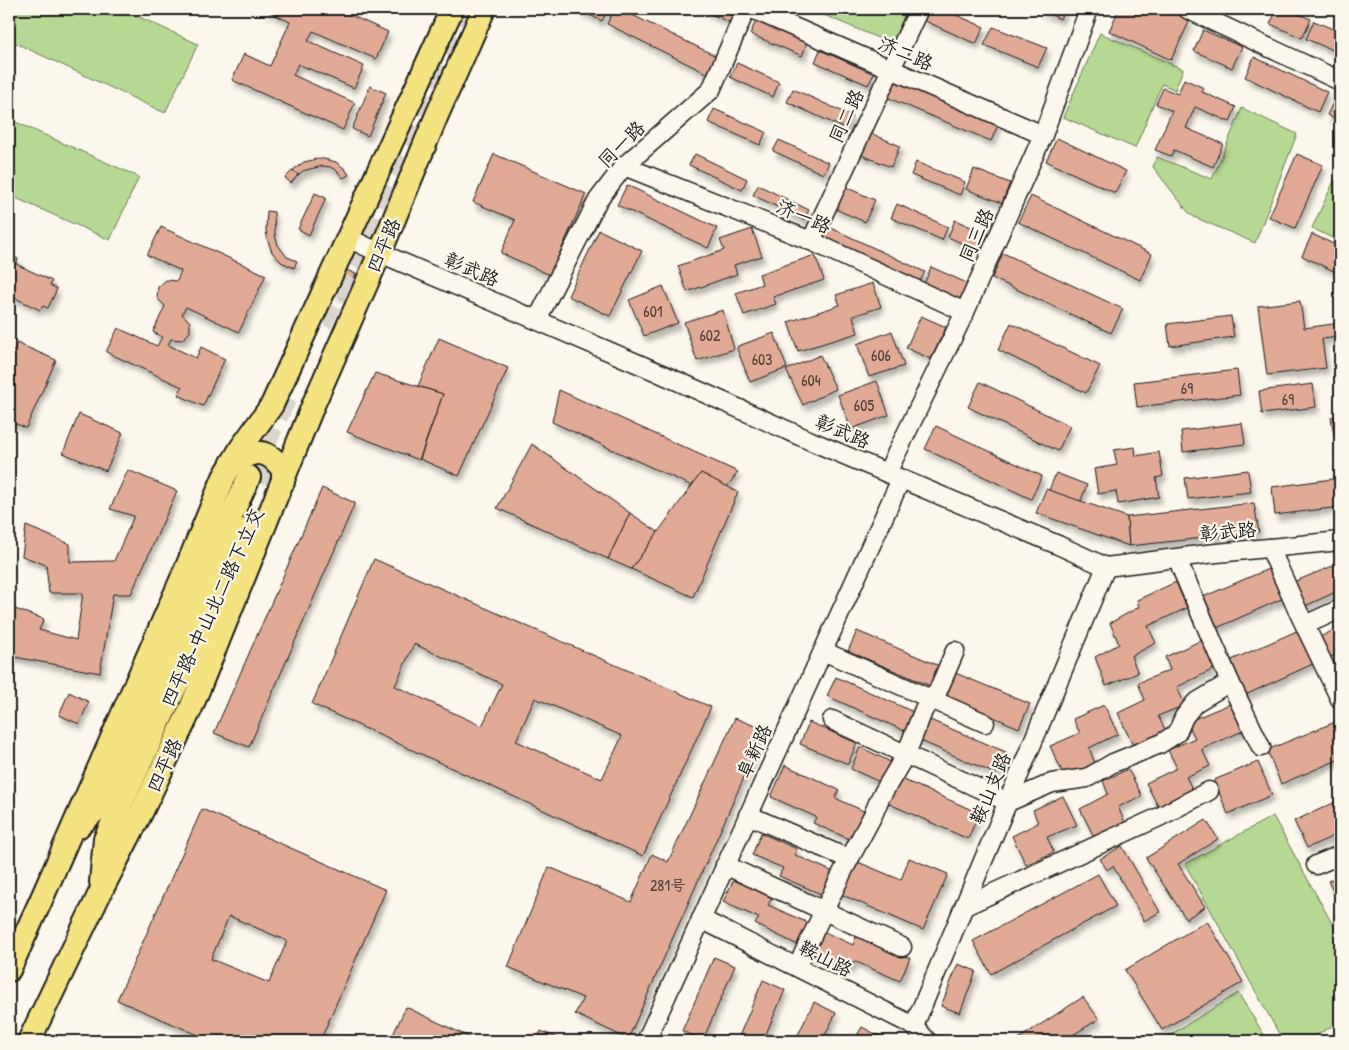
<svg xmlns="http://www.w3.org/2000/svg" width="1349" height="1050" font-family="'Patrick Hand','LXGW WenKai TC',sans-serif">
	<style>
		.green { fill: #b5d893; stroke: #687a58 }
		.building { fill: #e0aa95; stroke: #1c1c1c; fill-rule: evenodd; filter: url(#shadow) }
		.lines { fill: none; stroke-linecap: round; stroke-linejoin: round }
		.major-tunnel { stroke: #dad6cd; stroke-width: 22; stroke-dasharray: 22 11; stroke-linecap: butt }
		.minor-casing { stroke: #1c1c1c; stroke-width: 21 }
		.major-casing { stroke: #1c1c1c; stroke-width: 26 }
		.minor { stroke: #fbf7ec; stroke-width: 18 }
		.major { stroke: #f5e382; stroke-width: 22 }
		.labels { text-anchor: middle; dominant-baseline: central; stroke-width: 4.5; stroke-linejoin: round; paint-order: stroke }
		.number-label { font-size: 16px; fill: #4d403a }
		.street-label { font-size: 19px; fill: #1c1c1c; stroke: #fbf7ec }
	</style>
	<defs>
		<filter id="shadow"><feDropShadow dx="3" dy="5.5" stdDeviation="2.5" flood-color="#0004"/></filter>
	</defs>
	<rect width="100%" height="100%" fill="#fbf7ec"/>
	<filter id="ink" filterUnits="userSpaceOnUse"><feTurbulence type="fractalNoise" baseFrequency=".02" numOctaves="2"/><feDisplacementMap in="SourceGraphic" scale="10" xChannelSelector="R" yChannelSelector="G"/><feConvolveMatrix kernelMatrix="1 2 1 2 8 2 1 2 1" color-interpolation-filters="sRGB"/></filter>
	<g filter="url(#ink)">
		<g class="green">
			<polygon points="9,9 122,9 198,44 165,113 9,40"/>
			<polygon points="810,9 907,9 892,44"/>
			<polygon points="1100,33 1183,69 1175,90 1162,84 1135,148 1063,117"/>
			<polygon points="1242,108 1297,134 1255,243 1194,217 1188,212 1153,167 1157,157 1212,179"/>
			<polygon points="9,119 139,177 110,240 9,195"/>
			<polygon points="1334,181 1340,184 1340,242 1312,228"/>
			<polygon points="1273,816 1340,938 1340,1022 1305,1041 1283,1041 1185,864"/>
			<polygon points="1238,993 1268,1041 1160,1041"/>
		</g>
		<g class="building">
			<polygon points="263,9 337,9 388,32 376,59 313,31 308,41 364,66 354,88 298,64 293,75 355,103 343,130 232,80 244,54 270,66 290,22"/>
			<polygon points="577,9 608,9 602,21"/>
			<polygon points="614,9 620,9 716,56 708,74 607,24"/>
			<polygon points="700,9 738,9 731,23"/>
			<polygon points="928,9 942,9 984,27 976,44 923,20"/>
			<polygon points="1038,9 1065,9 1060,19"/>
			<polygon points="1119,9 1166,9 1190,20 1171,60 1109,31"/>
			<polygon points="1277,9 1286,9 1311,19 1302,38 1270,24"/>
			<polygon points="756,21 807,43 802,56 750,34"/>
			<polygon points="1314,21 1340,32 1340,40 1335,51 1306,39"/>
			<polygon points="993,27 1047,48 1038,67 984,45"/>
			<polygon points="1203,30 1242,47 1232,68 1194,51"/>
			<polygon points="820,50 874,74 868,85 815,62"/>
			<polygon points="1254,57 1327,92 1318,112 1245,77"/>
			<polygon points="737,63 779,82 773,97 730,77"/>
			<polygon points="894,79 999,123 991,141 886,97"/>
			<polygon points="1184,79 1204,88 1202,92 1236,107 1230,122 1195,107 1186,128 1223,144 1213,167 1174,150 1171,156 1155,150 1172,111 1156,104 1163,88 1178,94"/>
			<polygon points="370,86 386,93 368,136 352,129"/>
			<polygon points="793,89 852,116 846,129 787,102"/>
			<polygon points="1336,96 1340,98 1340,122 1327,115"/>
			<polygon points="714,109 766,132 760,145 708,122"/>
			<polygon points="868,132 900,146 891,167 859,154"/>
			<polygon points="1057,138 1126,171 1115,193 1046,161"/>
			<polygon points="779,140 829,163 823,174 773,151"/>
			<polygon points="494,154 586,194 550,275 501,253 515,220 473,202"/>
			<polygon points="695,154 747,179 742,190 689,165"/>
			<polygon points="1297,154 1323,165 1295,228 1269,217"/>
			<polygon points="317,159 324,159 336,162 345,169 349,175 343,178 336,170 330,167 323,166 310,169 303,171 298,175 293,170 304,162"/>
			<polygon points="916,162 965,182 960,195 911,175"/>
			<polygon points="974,169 1010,183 1002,203 966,189"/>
			<polygon points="293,170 298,175 291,183 285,178"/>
			<polygon points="627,185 717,228 708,248 617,205"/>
			<polygon points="758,185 809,210 804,220 753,195"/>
			<polygon points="843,186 875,200 865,222 833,208"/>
			<polygon points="389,190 395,193 387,208 382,206"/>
			<polygon points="315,193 326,198 309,235 298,229"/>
			<polygon points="1031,196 1152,254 1140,280 1018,222"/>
			<polygon points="897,204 948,227 942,240 891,218"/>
			<polygon points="267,211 274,212 275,235 278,245 287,257 297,261 294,268 281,262 272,252 267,238 266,229"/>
			<polygon points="955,220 987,234 979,251 948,237"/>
			<polygon points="827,226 925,272 918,285 821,240"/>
			<polygon points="161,227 266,275 239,332 186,307 182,314 190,322 190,332 182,340 171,339 168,345 196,358 201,347 225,359 203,406 178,395 182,387 106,352 118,328 157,346 162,337 153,332 165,306 157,298 158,287 166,280 177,281 181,271 147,255"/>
			<polygon points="752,229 762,256 734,265 737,274 687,292 678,266 724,250 720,240"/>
			<polygon points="599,230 642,251 610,316 568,296"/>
			<polygon points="1312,234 1340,247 1340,274 1302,256"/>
			<polygon points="1003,253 1123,309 1111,333 992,278"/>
			<polygon points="9,255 18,259 16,264 52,281 50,285 57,289 48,308 43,306 40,310 9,295"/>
			<polygon points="815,255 824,280 773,297 776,304 744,315 736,293 762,284 759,274"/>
			<polygon points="931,267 969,284 961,301 924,284"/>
			<polygon points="344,269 356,274 345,297 334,292"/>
			<polygon points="873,283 881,307 853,316 858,333 798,351 788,322 840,305 836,295"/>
			<polygon points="663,286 678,323 644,336 629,300"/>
			<polygon points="1300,301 1304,328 1340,323 1340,337 1322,339 1326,368 1267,375 1258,306"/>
			<polygon points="723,310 734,349 697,361 684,322"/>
			<polygon points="921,316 946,327 931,359 906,348"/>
			<polygon points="1231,316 1234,337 1170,346 1167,324"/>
			<polygon points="1011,323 1100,366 1086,393 998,350"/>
			<polygon points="892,331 904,366 869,377 857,344"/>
			<polygon points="774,333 787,368 750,382 737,349 738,346"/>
			<polygon points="439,338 508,368 459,476 420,459 443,394 418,386"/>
			<polygon points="17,343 56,360 26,428 9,421 9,361"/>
			<polygon points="820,355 836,389 803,405 786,370"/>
			<polygon points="1237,370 1240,395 1137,407 1134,382"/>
			<polygon points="375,373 443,394 419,460 347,432"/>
			<polygon points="877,381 889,415 851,429 838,395"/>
			<polygon points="980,382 1070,426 1058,451 968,407"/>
			<polygon points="1313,384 1316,407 1262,414 1259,391"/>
			<polygon points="559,390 738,472 727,487 701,473 692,486 552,422"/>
			<polygon points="79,414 123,433 106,471 63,453"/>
			<polygon points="1340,416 1340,447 1336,447 1331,417"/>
			<polygon points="1242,423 1245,444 1183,452 1181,431"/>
			<polygon points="936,426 1042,476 1031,499 925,449"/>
			<polygon points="532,444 630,513 608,559 497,508"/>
			<polygon points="1135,447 1136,456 1159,452 1163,476 1156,478 1159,497 1118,504 1116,491 1098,494 1094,469 1117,465 1114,450"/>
			<polygon points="128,470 177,491 131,594 113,594 100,673 9,656 9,640 10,637 9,636 9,607 44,619 39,630 76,640 83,593 49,593 46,565 22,556 26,526 70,544 70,562 114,561 134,516 110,509"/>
			<polygon points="1248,470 1251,492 1188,499 1185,478"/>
			<polygon points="701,473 738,492 693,597 631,569"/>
			<polygon points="1056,473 1087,485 1074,518 1043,505"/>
			<polygon points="1340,478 1340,507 1275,515 1272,487"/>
			<polygon points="322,488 355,503 249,747 214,733"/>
			<polygon points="1046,489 1127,517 1129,546 1036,513"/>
			<polygon points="1254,503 1259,532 1129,546 1127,517"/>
			<polygon points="630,513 658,532 631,569 608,559"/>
			<path d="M374,559L711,707L643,856L312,704ZM414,644L502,684L482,726L395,686ZM535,698L622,736L602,779L516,741Z"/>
			<polygon points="1340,563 1340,590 1303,607 1291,583"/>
			<polygon points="1273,567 1286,597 1210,631 1196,600"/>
			<polygon points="1176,582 1187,608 1148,626 1156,643 1131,656 1138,673 1106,686 1095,657 1119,644 1110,623 1139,607 1137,600"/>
			<polygon points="1340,627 1340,653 1327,659 1318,638"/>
			<polygon points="1299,630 1315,663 1243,696 1227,662"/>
			<polygon points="857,631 942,667 933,687 848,651"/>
			<polygon points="1202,640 1214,669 1177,687 1185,705 1158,716 1167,733 1134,748 1118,713 1145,700 1138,683 1170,670 1165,657"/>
			<polygon points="953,672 1030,704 1019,728 943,695"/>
			<polygon points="836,677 918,714 909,733 827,696"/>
			<polygon points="69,692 89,702 79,724 59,715"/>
			<polygon points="1232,703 1245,730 1202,749 1210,766 1186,777 1196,796 1162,814 1146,783 1177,768 1168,750 1195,738 1187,722"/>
			<polygon points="1104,705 1118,734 1089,748 1095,763 1065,778 1050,746 1080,733 1073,719"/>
			<polygon points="923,717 1006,752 996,774 914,738"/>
			<polygon points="735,718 765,730 628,1039 575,1014 583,998 508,967 549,867 631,902 652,854 668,862"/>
			<polygon points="1340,720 1340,759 1281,784 1267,750"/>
			<polygon points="809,722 857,743 848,764 800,744"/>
			<polygon points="860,747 893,763 884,784 851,769"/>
			<polygon points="1258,762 1272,795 1228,814 1214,780"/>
			<polygon points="785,765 839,790 835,798 868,813 856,842 813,823 816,817 771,797"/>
			<polygon points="1128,769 1142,796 1118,807 1126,825 1095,839 1080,809 1108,794 1103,781"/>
			<polygon points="897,777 979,813 968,839 885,802"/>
			<polygon points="1063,796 1077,825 1047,837 1054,852 1026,865 1012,836 1038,823 1033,810"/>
			<polygon points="1340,800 1340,833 1307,848 1294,821"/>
			<path d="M202,809L386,890L320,1041H212L117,1000ZM229,916L287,941L269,983L211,959Z"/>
			<polygon points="1206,820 1218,839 1178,864 1205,907 1186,919 1146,858"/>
			<polygon points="761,833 797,849 795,855 838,874 828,897 779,876 783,868 752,855"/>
			<polygon points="1122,846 1160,912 1144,921 1113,866 1107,870 1100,859"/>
			<polygon points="909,858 948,874 923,930 838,893 853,860 901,880"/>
			<polygon points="1098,874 1116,906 991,974 973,941"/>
			<polygon points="1340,876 1340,903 1339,904 1328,881"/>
			<polygon points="734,879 772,898 768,905 813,925 802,947 755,924 759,918 723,902"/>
			<polygon points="1207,921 1243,982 1162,1030 1125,970"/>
			<polygon points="818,929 853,945 856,936 910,958 900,981 854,961 850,969 808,951"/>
			<polygon points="714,957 735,966 703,1040 682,1031"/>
			<polygon points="958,964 976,971 960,1013 941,1006"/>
			<polygon points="763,980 785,990 763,1041 737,1041"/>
			<polygon points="1083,997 1099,1019 1063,1041 1015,1041"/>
			<polygon points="814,1002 836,1013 822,1041 795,1041"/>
			<polygon points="406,1007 473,1039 472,1041 390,1041"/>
			<polygon points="862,1027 883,1038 882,1041 854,1041"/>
			<polygon points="541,1031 564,1041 536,1041"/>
		</g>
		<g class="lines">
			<g class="major-tunnel">
				<polyline points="321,324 384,190 465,9"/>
				<polyline points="249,477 289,391"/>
				<polyline points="268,486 284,451"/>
			</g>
			<defs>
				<g id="minor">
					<polyline points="752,9 1043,135"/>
					<polyline points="1187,9 1340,81"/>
					<polyline points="624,166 811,241 965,312"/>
					<polyline points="348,238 380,253 655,371 811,441 1058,545 1106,567 1207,554 1340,541"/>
					<polyline points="811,241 919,9"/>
					<polyline points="537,320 598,200 624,166 711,90 746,9"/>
					<polyline points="887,473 965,312 1043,135 1089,9"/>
					<polyline points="1270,548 1297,609 1340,699"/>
					<polyline points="1305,625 1340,609"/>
					<polyline points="823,651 985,723"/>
					<polyline points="1230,682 1261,747"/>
					<polyline points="832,720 1008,802 1052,783 1087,778 1113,763 1160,744 1177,733 1184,717 1195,703 1230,682 1181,568"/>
					<polyline points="748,815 849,859"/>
					<polyline points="725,865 902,947"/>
					<polyline points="1316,865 1340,855"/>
					<polyline points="965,906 1159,817 1209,791"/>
					<polyline points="701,919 914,1026 927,1041"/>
					<polyline points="797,967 844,869 873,815 880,798 906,754 924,709 937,693 955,651"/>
					<polyline points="914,1026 1106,567"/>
					<polyline points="646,1041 901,479"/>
				</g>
				<g id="major">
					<path d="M232,463C254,450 267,447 283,470V482"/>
					<polyline points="78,827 101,805 178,632 249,477"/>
					<polyline points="101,882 105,839 249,528"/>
					<polyline points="9,970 42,898 186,569 224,477 241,448 272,405 452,9"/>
					<polyline points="29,1041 99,895 142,811 191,708 314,403 380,253 437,115 484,9"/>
				</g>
			</defs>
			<use href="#minor" class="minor-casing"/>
			<use href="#major" class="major-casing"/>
			<use href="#minor" class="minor"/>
			<use href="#major" class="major"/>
		</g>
	</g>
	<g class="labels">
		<g class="number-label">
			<text x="653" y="311">601</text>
			<text x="710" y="335">602</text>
			<text x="881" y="355">606</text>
			<text x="762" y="359">603</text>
			<text x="811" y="380">604</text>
			<text x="1187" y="388">69</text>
			<text x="1288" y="399">69</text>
			<text x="864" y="405">605</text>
			<text x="668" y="885">281号</text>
		</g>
		<g class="street-label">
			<text transform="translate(906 53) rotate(23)">济二路</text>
			<text transform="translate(846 116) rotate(-65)">同二路</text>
			<text transform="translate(621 144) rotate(-45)">同一路</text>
			<text transform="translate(804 216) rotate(23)">济一路</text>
			<text transform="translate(976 235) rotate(-66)">同三路</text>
			<text transform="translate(383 245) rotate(-67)">四平路</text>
			<text transform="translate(472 269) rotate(23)">彰武路</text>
			<text transform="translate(843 431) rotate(23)">彰武路</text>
			<text transform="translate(1228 531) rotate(-5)">彰武路</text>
			<text transform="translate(212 607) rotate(-65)">四平路-中山北二路下立交</text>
			<text transform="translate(754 751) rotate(-65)">阜新路</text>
			<text transform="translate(164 765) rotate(-65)">四平路</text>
			<text transform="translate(990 788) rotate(-67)">鞍山支路</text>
			<text transform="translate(826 958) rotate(27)">鞍山路</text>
		</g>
	</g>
	<rect width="1349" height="1050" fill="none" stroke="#fbf7ec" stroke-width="30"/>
	<rect x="15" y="15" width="1319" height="1020" fill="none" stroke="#1c1c1c" stroke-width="2" filter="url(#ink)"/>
</svg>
